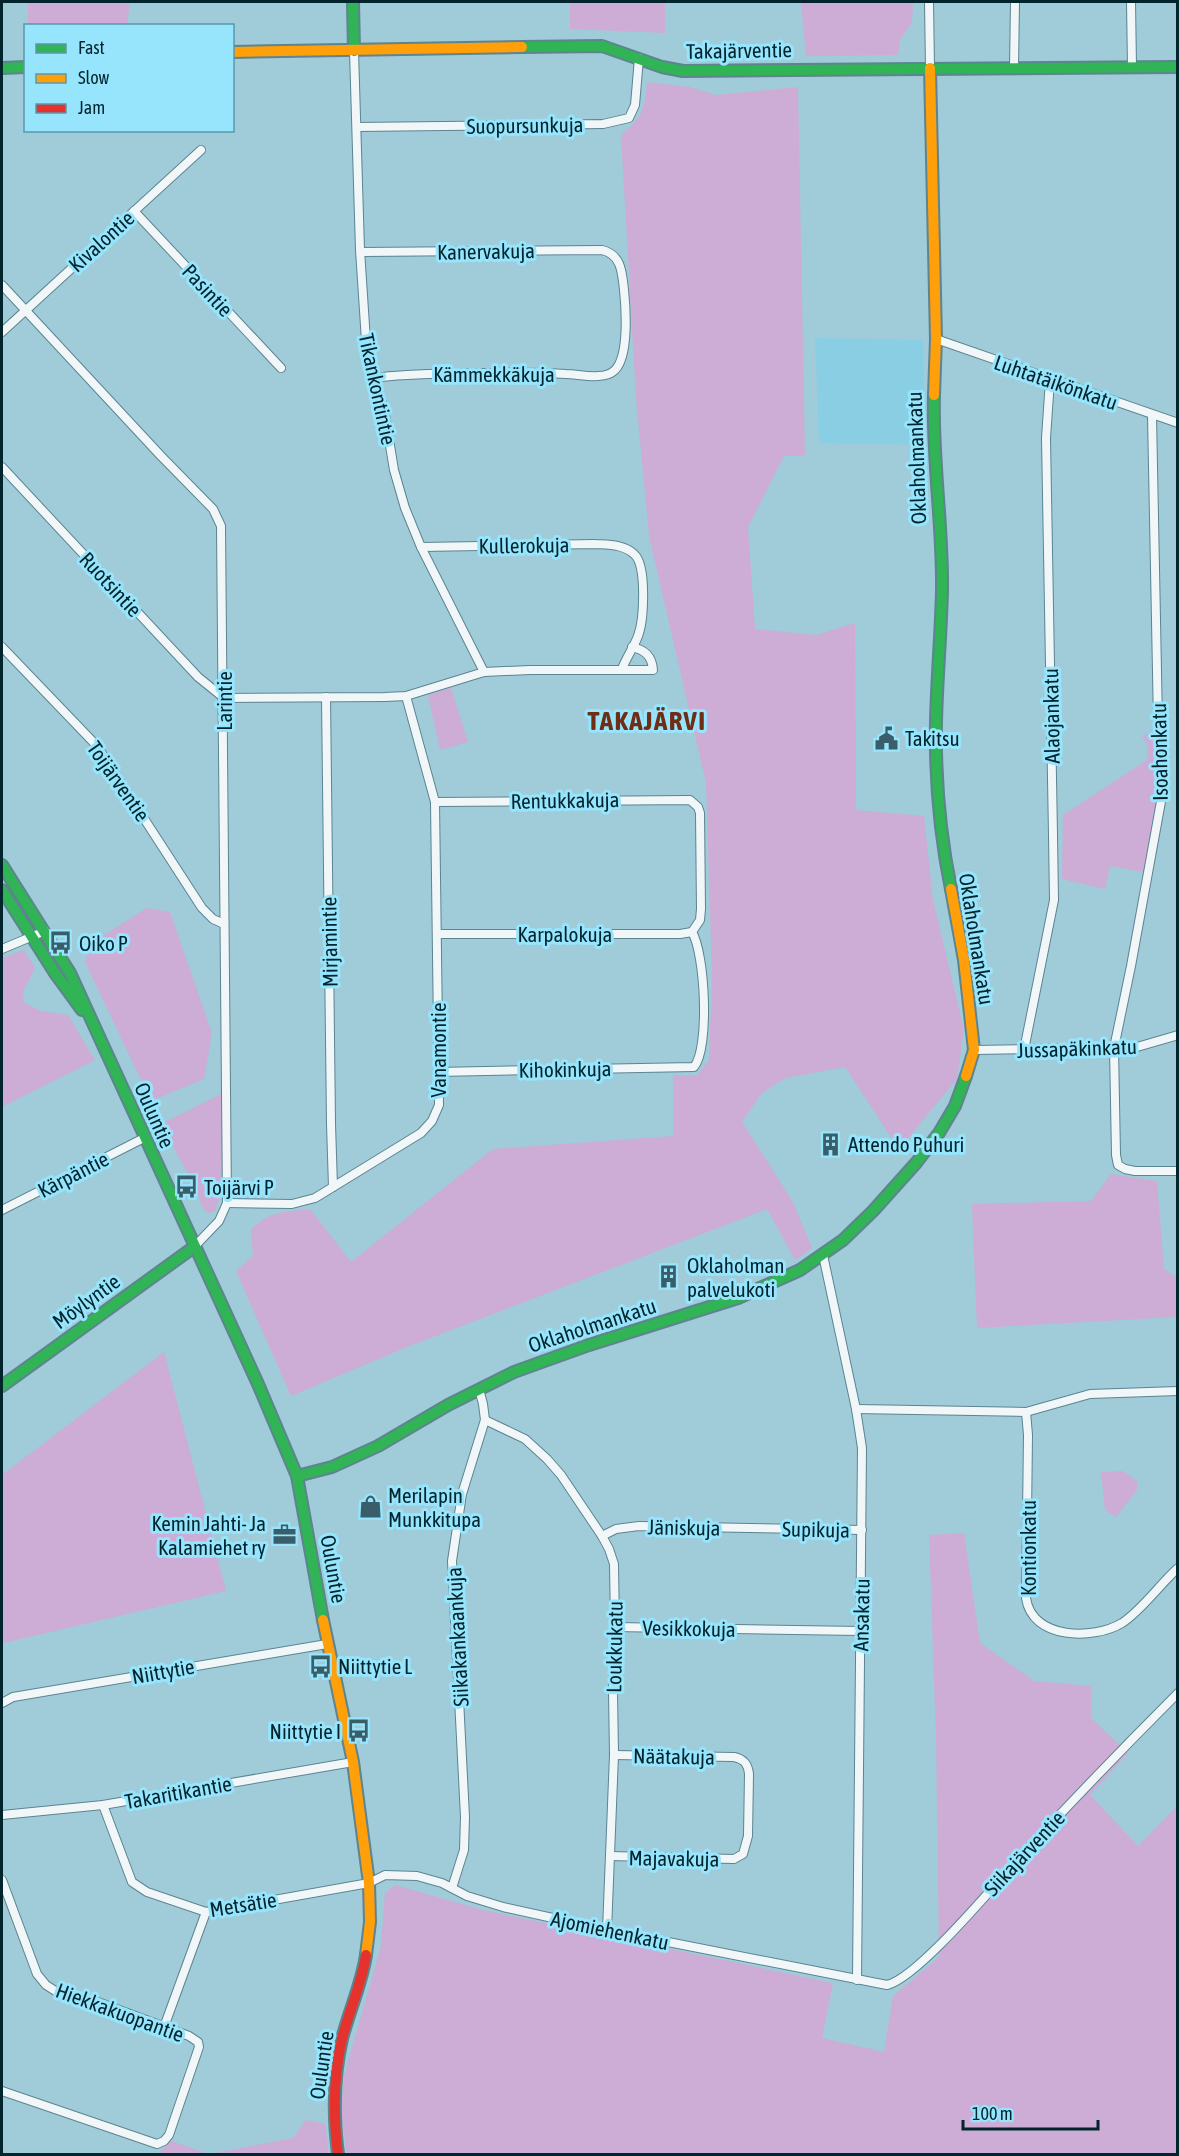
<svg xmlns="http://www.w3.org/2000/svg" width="1179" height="2156" font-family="'Asap Condensed',sans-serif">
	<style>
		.built { fill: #89cee3 }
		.green { fill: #cdacd6 }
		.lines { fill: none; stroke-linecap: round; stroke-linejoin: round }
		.street-casing { stroke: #5d848f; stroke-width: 10 }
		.fast-casing { stroke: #5d848f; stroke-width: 14 }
		.slow-casing { stroke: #5d848f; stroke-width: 14 }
		.jam-casing { stroke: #5d848f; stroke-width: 14 }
		.street { stroke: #f1f7f9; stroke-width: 8 }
		.fast { stroke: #30b455; stroke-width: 10 }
		.slow { stroke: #ff9f0a; stroke-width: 10 }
		.jam { stroke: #e5322d; stroke-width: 10 }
		.labels { text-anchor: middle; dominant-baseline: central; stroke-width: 6; stroke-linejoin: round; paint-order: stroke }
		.street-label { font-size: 21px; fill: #01242d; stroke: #96e5fd }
		.poi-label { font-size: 21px; fill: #01242d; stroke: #96e5fd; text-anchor: start }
		.district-label { font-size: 27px; font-weight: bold; letter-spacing: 1.5px; fill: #6f2d15; stroke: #96e5fd }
	</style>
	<rect width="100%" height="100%" fill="#a0cbd9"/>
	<polygon class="built" points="815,338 923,340 925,445 819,443"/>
	<g class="green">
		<polygon points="28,2 130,2 127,25 28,25"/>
		<polygon points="570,2 665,2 665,33 570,29"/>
		<polygon points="801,2 913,2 912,23 900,39 898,55 806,56"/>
		<path d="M647,82L690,87L716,95L798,87L805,455L784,456L748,527L755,629L816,635L855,623L856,810L924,816L933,900L964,1030L957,1079L899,1149L845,1067L785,1078L762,1093L742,1122L793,1202L812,1248L795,1260L767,1209L407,1347L291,1396L236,1271L253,1256L251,1230C268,1211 286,1212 310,1209L351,1262L493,1149L673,1136V1075H697L709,1060L712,977L706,783L649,536L636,399L621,135C642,118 645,108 647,82Z"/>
		<polygon points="451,688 468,742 440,750 428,695"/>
		<polygon points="1153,731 1158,768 1158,804 1144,872 1110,866 1105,889 1062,879 1063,815 1147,760 1147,743 1142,736"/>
		<polygon points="147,908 170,912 212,1033 204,1079 151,1101 85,962 93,942"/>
		<polygon points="24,950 35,968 23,992 24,1003 41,1011 68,1015 95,1060 2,1107 2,958"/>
		<path d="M221,1094C222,1132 229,1175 215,1211L209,1213L203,1209L196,1189L161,1124Z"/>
		<polygon points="1111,1174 1157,1181 1164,1269 1177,1277 1177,1317 977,1328 972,1204 1091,1201"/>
		<polygon points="164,1352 226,1591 3,1643 2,1653 2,1475"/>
		<polygon points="1123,1471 1137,1481 1137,1490 1116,1517 1105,1510 1101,1472"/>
		<polygon points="964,1533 980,1643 1034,1681 1091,1686 1091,1718 1128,1753 1090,1795 1138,1846 1177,1806 1177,2154 347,2154 341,2112 344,2076 381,1946 385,1893 395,1885 483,1910 833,1983 822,2038 884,2052 893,1996 939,1957 936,1737 929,1535"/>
		<polygon points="306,2120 325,2124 329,2154 210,2154 293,2138"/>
		<polygon points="172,2141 208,2154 157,2154"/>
	</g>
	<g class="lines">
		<defs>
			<g id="street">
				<polyline points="929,2 930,68"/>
				<polyline points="1131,2 1132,67"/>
				<polyline points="354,51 360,250 367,356 384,409 394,470 405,508 421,547 484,672"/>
				<polyline points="1014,68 1015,2"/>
				<polyline points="357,127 603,124 629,118 635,105 639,58"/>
				<polyline points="134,211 281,368"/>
				<path d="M361,252L602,250C622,255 622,273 624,290C626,309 629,356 615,370C604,381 579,374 566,374C537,372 508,373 479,373C444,374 409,373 374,378"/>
				<polyline points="2,285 161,456 213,509 221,526 227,1203 219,1221 194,1247"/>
				<polyline points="2,332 201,150"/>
				<polyline points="936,339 1178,423"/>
				<polyline points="1152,415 1158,723 1162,796 1131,966 1114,1048 1116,1155 1118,1165 1125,1169 1135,1171 1178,1171"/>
				<path d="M2,467L198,677L224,698L385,697L406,696L484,672L530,670H653C652,656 645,650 632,647"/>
				<path d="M421,547L594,544C608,545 623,544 634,554C647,565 644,620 638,636C634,647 626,658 622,669"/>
				<polyline points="2,647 97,746 202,908 213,919 224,924"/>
				<polyline points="326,697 331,1124 333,1187"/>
				<polyline points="435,802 690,800 698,807 700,813 701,909 700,920 692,932"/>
				<polyline points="437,934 680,934 692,932"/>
				<polyline points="2,949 45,931"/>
				<polyline points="974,1050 1137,1047 1178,1035"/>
				<polyline points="1024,1050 1054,900 1053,835 1046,438 1050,380"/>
				<path d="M437,1072L694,1067C710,1048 705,953 692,932"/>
				<polyline points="227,1203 292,1204 315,1198 421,1133 432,1121 439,1105 435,802 406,696"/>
				<polyline points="2,1210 144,1138"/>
				<polyline points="823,1255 856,1409 862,1448 857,1980"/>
				<polyline points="856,1409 1026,1412 1090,1394 1178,1391"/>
				<path d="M1026,1412L1028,1435L1026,1598C1032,1640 1094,1640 1122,1623C1142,1610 1160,1584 1178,1568"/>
				<polyline points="485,1420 525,1439 547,1459 561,1475 602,1536 609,1549 614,1564 615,1627 613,1691 614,1755 607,1930"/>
				<polyline points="602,1536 616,1529 639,1526 862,1530"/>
				<polyline points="615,1627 860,1631"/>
				<polyline points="2,1703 13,1697 327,1644"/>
				<path d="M103,1805L132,1882L147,1892L206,1912L369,1883L385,1875L417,1876L442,1883L467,1896L503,1907L607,1930L887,1985C918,1978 996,1883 1022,1855C1073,1800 1125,1746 1178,1693"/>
				<polyline points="2,1815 103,1805 353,1762"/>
				<path d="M610,1856L734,1859L743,1854L748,1836L749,1774C748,1764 744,1759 734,1757L614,1755"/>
				<polyline points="2,1880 37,1974 46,1985 57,1992 95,2001 189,2036 198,2042 199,2047 169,2135 164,2141 157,2144 2,2091"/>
				<polyline points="452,1888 464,1850 465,1817 452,1561 462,1494 485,1420 483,1404 479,1389"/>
				<polyline points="164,2027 206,1912"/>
			</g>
			<g id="fast">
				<polyline points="353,2 354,51"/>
				<polyline points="522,47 602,46 662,67 683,71 1178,67"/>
				<polyline points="2,68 26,67"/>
				<path d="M934,395C932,460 943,525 942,590C941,634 937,678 936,722C935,777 940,835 951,889"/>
				<polyline points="2,865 70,973 258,1384 297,1476 323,1620"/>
				<polyline points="2,890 55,973 82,1010"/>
				<polyline points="2,1386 194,1247"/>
				<polyline points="297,1476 332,1467 378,1446 448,1405 514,1372 589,1345 738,1298 800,1270 843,1240 873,1211 916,1163 939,1133 955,1106 966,1076"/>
			</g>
			<g id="slow">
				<polyline points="232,52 522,47"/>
				<polyline points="930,68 936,339 934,395"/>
				<polyline points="951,889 964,960 974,1050 966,1076"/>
				<polyline points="323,1620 353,1762 369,1883 370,1922 366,1955"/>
			</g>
			<path id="jam" d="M338,2154C333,2115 333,2078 342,2039C349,2011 362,1983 366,1955"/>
		</defs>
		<use href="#street" class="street-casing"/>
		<use href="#fast" class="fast-casing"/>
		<use href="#slow" class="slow-casing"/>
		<use href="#jam" class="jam-casing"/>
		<use href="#street" class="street"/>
		<use href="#fast" class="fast"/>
		<use href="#slow" class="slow"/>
		<use href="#jam" class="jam"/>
	</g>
	<defs>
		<symbol id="civic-bare" viewBox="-9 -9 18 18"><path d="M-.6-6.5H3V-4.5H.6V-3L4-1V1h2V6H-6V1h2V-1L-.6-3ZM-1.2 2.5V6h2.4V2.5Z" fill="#395e69" stroke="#96e5fd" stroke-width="2.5" paint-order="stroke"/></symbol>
		<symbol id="bus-bare" viewBox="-9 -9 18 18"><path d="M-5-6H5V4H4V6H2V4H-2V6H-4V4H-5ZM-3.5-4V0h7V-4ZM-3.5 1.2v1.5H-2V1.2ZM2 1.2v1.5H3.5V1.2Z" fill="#395e69" stroke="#96e5fd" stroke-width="2.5" paint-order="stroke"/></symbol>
		<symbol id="building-bare" viewBox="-9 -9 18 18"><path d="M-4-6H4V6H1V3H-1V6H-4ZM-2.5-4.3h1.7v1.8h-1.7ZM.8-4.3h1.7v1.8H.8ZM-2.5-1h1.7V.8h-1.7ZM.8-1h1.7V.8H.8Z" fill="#395e69" stroke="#96e5fd" stroke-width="2.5" paint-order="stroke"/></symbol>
		<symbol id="shop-bare" viewBox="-9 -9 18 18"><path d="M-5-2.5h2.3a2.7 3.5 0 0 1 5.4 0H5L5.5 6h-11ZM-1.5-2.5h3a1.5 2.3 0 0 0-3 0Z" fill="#395e69" stroke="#96e5fd" stroke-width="2.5" paint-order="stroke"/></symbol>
		<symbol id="office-bare" viewBox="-9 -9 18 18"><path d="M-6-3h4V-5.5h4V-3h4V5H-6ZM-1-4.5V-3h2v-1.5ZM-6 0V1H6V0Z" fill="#395e69" stroke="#96e5fd" stroke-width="2.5" paint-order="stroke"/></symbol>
	</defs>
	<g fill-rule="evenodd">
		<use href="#civic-bare" x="870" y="722" width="33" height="33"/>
		<use href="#bus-bare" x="44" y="926" width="33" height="33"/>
		<use href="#building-bare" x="814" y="1128" width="33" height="33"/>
		<use href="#bus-bare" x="170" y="1170" width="33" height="33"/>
		<use href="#building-bare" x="652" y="1260" width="33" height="33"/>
		<use href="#shop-bare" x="354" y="1490" width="33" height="33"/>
		<use href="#office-bare" x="268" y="1518" width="33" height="33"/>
		<use href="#bus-bare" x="304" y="1650" width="33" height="33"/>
		<use href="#bus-bare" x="342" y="1714" width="33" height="33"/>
	</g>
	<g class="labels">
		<g class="street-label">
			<text transform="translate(739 50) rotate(-1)">Takajärventie</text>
			<text transform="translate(525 125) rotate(-1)">Suopursunkuja</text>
			<text transform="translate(101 241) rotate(-42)">Kivalontie</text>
			<text transform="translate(486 251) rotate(-1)">Kanervakuja</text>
			<text transform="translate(208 290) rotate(47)">Pasintie</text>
			<text x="494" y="374">Kämmekkäkuja</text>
			<text transform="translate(1056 382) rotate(19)">Luhtatäikönkatu</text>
			<text transform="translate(378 389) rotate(78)">Tikankontintie</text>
			<text transform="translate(916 458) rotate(-92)">Oklaholmankatu</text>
			<text transform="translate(524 545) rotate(-1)">Kullerokuja</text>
			<text transform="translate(111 584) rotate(47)">Ruotsintie</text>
			<text transform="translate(224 701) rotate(-90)">Larintie</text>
			<text transform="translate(1051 716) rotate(-91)">Alaojankatu</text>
			<text transform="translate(1159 752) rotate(-91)">Isoahonkatu</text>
			<text transform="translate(119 781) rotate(55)">Toijärventie</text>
			<text transform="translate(565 800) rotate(-1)">Rentukkakuja</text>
			<text x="565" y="934">Karpalokuja</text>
			<text transform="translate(977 939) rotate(81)">Oklaholmankatu</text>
			<text transform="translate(329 942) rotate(-91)">Mirjamintie</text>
			<text transform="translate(1077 1048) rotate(-2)">Jussapäkinkatu</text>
			<text transform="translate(438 1050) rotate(-90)">Vanamontie</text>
			<text transform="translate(565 1069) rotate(-1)">Kihokinkuja</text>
			<text transform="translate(155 1115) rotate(66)">Ouluntie</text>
			<text transform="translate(73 1174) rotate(-27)">Kärpäntie</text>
			<text transform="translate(86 1301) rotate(-36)">Möylyntie</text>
			<text transform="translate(592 1325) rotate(-18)">Oklaholmankatu</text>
			<text transform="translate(684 1527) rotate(1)">Jäniskuja</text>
			<text transform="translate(816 1529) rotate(1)">Supikuja</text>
			<text transform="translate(1028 1548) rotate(-90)">Kontionkatu</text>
			<text transform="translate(334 1569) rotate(80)">Ouluntie</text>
			<text transform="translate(861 1615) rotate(-89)">Ansakatu</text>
			<text transform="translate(689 1628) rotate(1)">Vesikkokuja</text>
			<text transform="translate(457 1637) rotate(-93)">Siikakankaankuja</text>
			<text transform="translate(614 1647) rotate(-89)">Loukkukatu</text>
			<text transform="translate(163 1671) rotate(-10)">Niittytie</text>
			<text transform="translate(674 1756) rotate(1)">Näätakuja</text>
			<text transform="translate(178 1792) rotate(-10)">Takaritikantie</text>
			<text transform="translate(1024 1853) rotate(-47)">Siikajärventie</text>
			<text transform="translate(674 1858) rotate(1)">Majavakuja</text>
			<text transform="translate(243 1904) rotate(-9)">Metsätie</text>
			<text transform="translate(610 1930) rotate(12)">Ajomiehenkatu</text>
			<text transform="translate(120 2012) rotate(20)">Hiekkakuopantie</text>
			<text transform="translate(321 2065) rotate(-82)">Ouluntie</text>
		</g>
		<g class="poi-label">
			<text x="905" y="738">Takitsu</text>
			<text x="79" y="943">Oiko P</text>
			<text x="848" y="1144">Attendo Puhuri</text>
			<text x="204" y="1187">Toijärvi P</text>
			<text x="687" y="1265">Oklaholman<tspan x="687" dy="24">palvelukoti</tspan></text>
			<text x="388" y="1495">Merilapin<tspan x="388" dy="24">Munkkitupa</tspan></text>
			<text x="266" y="1523" text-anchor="end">Kemin Jahti- Ja<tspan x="266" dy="24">Kalamiehet ry</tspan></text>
			<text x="338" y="1666">Niittytie L</text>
			<text x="341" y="1731" text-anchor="end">Niittytie I</text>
		</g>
		<g class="district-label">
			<text x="647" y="720">TAKAJÄRVI</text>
		</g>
	</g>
	<rect width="1179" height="2156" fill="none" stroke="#01242d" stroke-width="6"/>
	<rect x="24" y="24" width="210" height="108" fill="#96e5fd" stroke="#5a98aa" stroke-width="1.5"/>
	<rect x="36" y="44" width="30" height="9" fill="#30b455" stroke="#5a98aa" stroke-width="1.5"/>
	<text x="78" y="54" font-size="18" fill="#01242d">Fast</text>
	<rect x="36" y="74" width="30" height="9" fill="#ff9f0a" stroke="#5a98aa" stroke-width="1.5"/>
	<text x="78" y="84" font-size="18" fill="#01242d">Slow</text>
	<rect x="36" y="104" width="30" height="9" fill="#e5322d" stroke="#5a98aa" stroke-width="1.5"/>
	<text x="78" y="114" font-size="18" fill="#01242d">Jam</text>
	<path d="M963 2120v9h135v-9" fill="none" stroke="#01242d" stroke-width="3"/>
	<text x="972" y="2120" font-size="18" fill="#01242d" stroke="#96e5fd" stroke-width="4.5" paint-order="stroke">100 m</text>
</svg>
